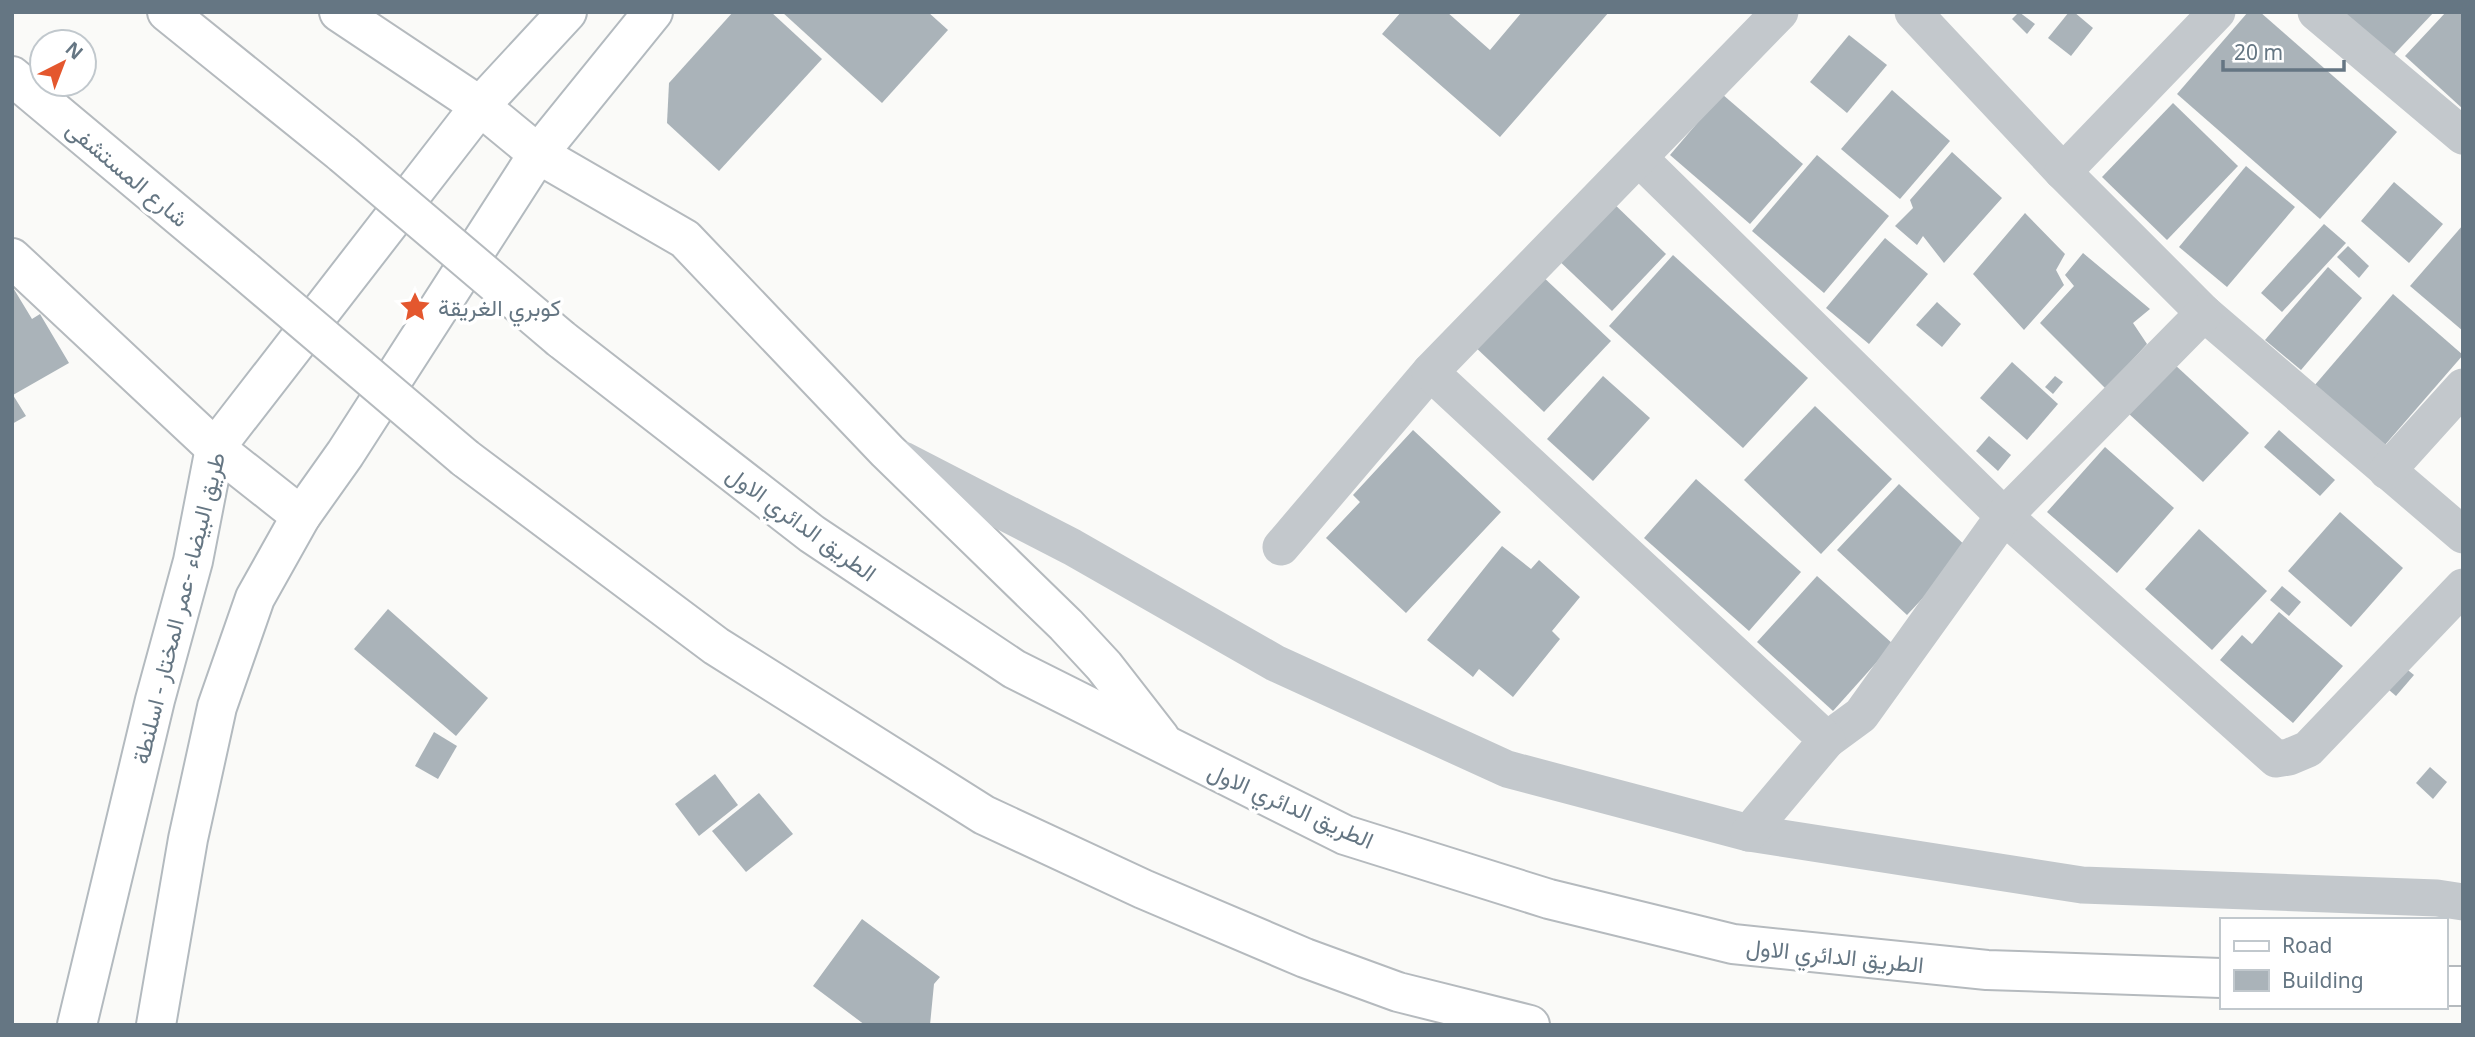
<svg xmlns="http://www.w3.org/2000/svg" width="2475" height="1037" font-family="'Noto Sans',Vazirmatn,sans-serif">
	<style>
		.building { fill: #aab3b9 }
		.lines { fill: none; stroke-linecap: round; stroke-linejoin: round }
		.secondary-casing { stroke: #b3babf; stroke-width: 42 }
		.primary-casing { stroke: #b5babe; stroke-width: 42 }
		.street { stroke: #c3c8cc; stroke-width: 37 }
		.secondary { stroke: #fff; stroke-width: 38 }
		.primary { stroke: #fff; stroke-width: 38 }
		.primary-bridge-casing { stroke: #b5babe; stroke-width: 42; stroke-linecap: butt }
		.primary-bridge { stroke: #fff; stroke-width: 38 }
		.labels { text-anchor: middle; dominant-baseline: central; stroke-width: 7; stroke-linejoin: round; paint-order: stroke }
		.street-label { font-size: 23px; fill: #657683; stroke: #fff }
		.poi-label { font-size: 23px; fill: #657683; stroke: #fff; text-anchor: start }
	</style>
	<rect width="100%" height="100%" fill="#fafaf8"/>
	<g class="building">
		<polygon points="733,12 771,12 822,59 719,171 667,123 669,83"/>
		<polygon points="782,12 928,12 948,30 882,103"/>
		<polygon points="1401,12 1447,12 1490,50 1522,12 1609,12 1500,137 1382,34"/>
		<polygon points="2019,12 2035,24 2027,34 2012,19"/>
		<polygon points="2069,12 2074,12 2093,28 2071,56 2048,38"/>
		<polygon points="2248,12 2260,12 2397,132 2320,219 2177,94"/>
		<polygon points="2332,12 2434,12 2386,63"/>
		<polygon points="2446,12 2463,12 2463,109 2405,56"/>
		<polygon points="1849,35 1887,65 1847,113 1810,82"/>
		<polygon points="1892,90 1950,141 1900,199 1841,149"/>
		<polygon points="1722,94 1803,164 1750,224 1670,155"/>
		<polygon points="2173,103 2238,166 2167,240 2102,177"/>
		<polygon points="1952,152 2002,198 1944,263 1923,236 1917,245 1895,226 1913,208 1910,200"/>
		<polygon points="1817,155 1889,216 1824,293 1752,231"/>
		<polygon points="2246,166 2295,207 2227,287 2179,247"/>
		<polygon points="2394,182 2443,224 2409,263 2361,221"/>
		<polygon points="1609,199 1666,254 1612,311 1554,256"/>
		<polygon points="2025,213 2065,254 2056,270 2064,285 2024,330 1973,274"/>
		<polygon points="2324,224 2346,243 2282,312 2261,293"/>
		<polygon points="2463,225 2463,331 2410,286"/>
		<polygon points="1885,238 1928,274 1869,344 1826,308"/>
		<polygon points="2348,246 2369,266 2359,278 2337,257"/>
		<polygon points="2083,253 2150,309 2133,323 2147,344 2106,389 2040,323 2074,286 2065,275"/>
		<polygon points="1673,255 1808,378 1743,448 1609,326"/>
		<polygon points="2328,267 2362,298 2301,370 2265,340"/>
		<polygon points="1539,273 1611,341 1544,412 1472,344"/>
		<polygon points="12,286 32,319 40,314 69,363 13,395 26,416 12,424"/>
		<polygon points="2393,294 2463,355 2378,453 2308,393"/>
		<polygon points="1937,302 1961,324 1942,347 1916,325"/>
		<polygon points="2012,362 2058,404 2027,440 1980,398"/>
		<polygon points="2174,364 2249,433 2203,482 2128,413"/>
		<polygon points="1603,376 1650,418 1593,481 1547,439"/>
		<polygon points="2055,376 2063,382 2053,394 2045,387"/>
		<polygon points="1815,406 1892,479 1821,554 1744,480"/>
		<polygon points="1413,430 1501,512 1406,613 1326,538 1360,502 1353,495"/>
		<polygon points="2279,430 2335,480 2320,496 2264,447"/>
		<polygon points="1989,436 2011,455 1998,471 1976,451"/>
		<polygon points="2105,447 2174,508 2117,573 2047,512"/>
		<polygon points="1696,479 1801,572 1749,631 1644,538"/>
		<polygon points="1899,484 1969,549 1907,615 1837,550"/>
		<polygon points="2340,512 2403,568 2351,627 2288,571"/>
		<polygon points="2199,529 2267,591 2212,650 2145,589"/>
		<polygon points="1502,546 1531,569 1539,560 1580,597 1552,631 1560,639 1513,697 1479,669 1473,677 1427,640"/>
		<polygon points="1817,576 1893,644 1833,711 1757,642"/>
		<polygon points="2282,586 2301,602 2289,616 2270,600"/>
		<polygon points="388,609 488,698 456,736 354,649"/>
		<polygon points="2279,612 2343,666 2293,723 2220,660 2242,635 2252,644"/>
		<polygon points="2399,663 2414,675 2396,696 2382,684"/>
		<polygon points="434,732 457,746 438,779 415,766"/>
		<polygon points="2430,767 2447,782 2433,799 2416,783"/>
		<polygon points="715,774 738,805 699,836 675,804"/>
		<polygon points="759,793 793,834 746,872 712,831"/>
		<polygon points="862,919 940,977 934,984 930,1025 865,1025 813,986"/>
	</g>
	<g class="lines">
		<defs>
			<g id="secondary">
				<polyline points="77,1025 155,700 193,561 215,448 480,106 567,12"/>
				<polyline points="156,1025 188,839 217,707 255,598 301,516 345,454 538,154 653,12"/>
			</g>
			<g id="primary">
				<polyline points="167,12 343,154"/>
				<polyline points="339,12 480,106 538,154 685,239 887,451 1066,625 1104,666 1160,738"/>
				<polyline points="12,76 245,271"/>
				<polyline points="12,258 215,448 301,516"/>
				<polyline points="561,339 812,534 1014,669 1345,835 1549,899 1733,944 1987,970 2221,978"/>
				<polyline points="465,458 716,646 984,815 1143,889 1305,958 1398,992 1530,1025"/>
				<polyline points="2445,986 2463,986"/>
			</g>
		</defs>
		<use href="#secondary" class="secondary-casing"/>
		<use href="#primary" class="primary-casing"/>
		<g class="street">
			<polyline points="1913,12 2063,172 2204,313 2463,535"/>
			<polyline points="2316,12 2463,136"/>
			<polyline points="1640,159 2004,516 2276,759 2289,757 2308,749 2463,587"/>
			<polyline points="2063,172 2217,12"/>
			<polyline points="903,460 1072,547 1275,663 1507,769 1749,833 2082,885 2437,898 2463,902"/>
			<polyline points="2387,471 2463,387"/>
			<polyline points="1281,547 1430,372"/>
			<polyline points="1827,740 1861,715 2004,516 2204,313"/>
			<polyline points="1749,833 1827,740 1430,372 1780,12"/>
		</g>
		<use href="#secondary" class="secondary"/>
		<use href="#primary" class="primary"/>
		<defs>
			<g id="primary-bridge">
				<polyline points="343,154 561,339"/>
				<polyline points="245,271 465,458"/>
			</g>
		</defs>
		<use href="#primary-bridge" class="primary-bridge-casing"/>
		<use href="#primary-bridge" class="primary-bridge"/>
	</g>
	<defs>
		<symbol id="sight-bare" viewBox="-9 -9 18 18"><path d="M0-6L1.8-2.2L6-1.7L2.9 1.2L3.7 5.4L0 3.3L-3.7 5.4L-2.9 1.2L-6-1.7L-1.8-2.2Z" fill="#e4572e" stroke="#fff" stroke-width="2.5" paint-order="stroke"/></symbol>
	</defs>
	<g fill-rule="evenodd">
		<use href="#sight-bare" x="393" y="285" width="44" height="44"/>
	</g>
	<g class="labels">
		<g class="street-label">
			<text transform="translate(128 173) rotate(40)">شارع المستشفى</text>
			<text transform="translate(802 523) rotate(36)">الطريق الدائري الاول</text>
			<text transform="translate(178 608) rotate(-76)">طريق البيضاء -عمر المختار - اسلنطة</text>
			<text transform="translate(1291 805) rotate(24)">الطريق الدائري الاول</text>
			<text transform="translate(1835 955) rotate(6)">الطريق الدائري الاول</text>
		</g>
		<g class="poi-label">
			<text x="438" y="307">كوبري الغريقة</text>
		</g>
	</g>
	<rect width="2475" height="1037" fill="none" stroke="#657683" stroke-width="28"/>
	<rect x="2220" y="918" width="228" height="91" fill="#ffffff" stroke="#c1c8cd" stroke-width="2"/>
	<rect x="2234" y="941" width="35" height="10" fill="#ffffff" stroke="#c1c8cd" stroke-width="2"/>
	<text x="2282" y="953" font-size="21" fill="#657683">Road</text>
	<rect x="2234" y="970" width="35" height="21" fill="#aab3b9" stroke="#c1c8cd" stroke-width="2"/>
	<text x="2282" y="988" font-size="21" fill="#657683">Building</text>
	<g transform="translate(63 63) rotate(42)"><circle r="33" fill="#ffffff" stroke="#c1c8cd" stroke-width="2"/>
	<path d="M0-5L12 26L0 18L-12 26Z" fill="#e4572e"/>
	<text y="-10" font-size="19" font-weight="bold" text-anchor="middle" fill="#657683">N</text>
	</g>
	<path d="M2223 60v10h121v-10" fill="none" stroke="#657683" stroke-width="3.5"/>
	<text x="2234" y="60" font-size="21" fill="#657683" stroke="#ffffff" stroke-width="5" paint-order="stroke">20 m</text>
</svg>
